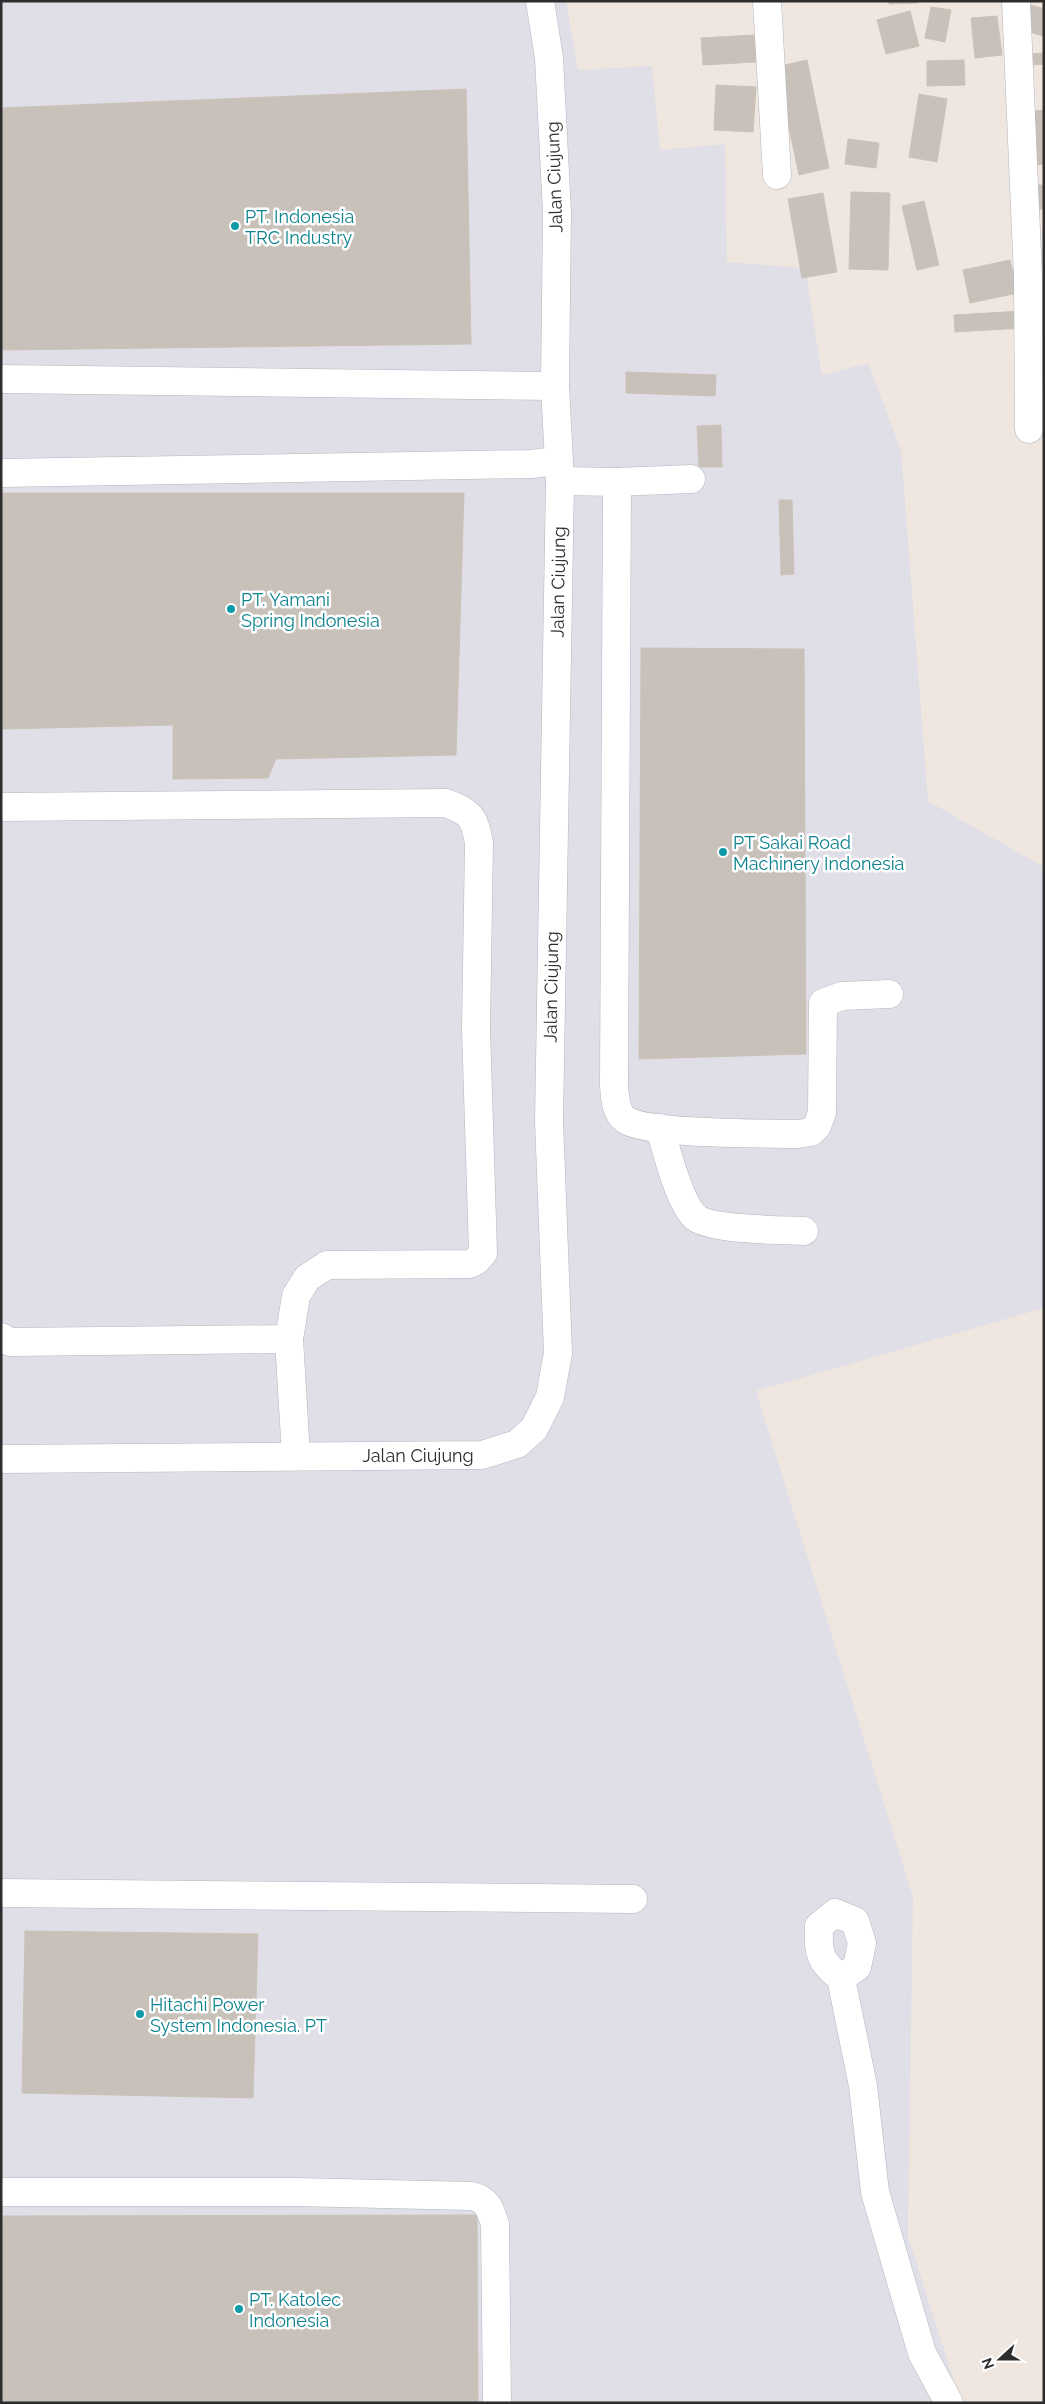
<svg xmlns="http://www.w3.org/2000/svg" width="1045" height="2404" font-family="Raleway,sans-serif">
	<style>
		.industrial { fill: #e0dfe7 }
		.building { fill: #c8c1ba; stroke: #cbc2b8 }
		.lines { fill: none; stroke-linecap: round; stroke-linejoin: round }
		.minor-casing { stroke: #b2b7c1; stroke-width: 29 }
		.minor { stroke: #fff; stroke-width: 28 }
		.culture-dot { fill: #0f9aa8; stroke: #fff; stroke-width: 2 }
		.labels { text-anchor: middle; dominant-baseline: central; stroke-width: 5; stroke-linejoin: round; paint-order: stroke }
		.street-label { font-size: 18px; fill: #2d2d2d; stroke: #fff }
		.culture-label { font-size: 18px; fill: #0d838f; stroke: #fff; text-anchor: start }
	</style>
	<rect width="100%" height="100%" fill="#efe6df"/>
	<polygon class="industrial" points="1,1 566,1 578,70 652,66 660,150 725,144 727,262 805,268 822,375 868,363 901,450 928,801 1044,867 1044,1308 756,1391 913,1897 908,2236 961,2403 1,2403"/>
	<g class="building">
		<polygon points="889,1 918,1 918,3 889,4"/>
		<polygon points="1031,5 1044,9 1043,36 1023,30"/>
		<polygon points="931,7 951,10 945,42 925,38"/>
		<polygon points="910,11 919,46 886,54 877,20"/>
		<polygon points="997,16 1002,55 975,58 971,18"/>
		<polygon points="754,35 756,62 703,65 701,38"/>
		<polygon points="1044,53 1044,64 1033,65 1032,54"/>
		<polygon points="807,60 829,168 799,175 776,67"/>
		<polygon points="964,60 965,85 927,86 927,61"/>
		<polygon points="716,85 756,87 753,132 714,130"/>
		<polygon points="466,89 471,344 1,350 1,108"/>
		<polygon points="919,94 947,99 937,162 909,157"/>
		<polygon points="1044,110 1044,164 1033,165 1027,112"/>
		<polygon points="848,139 879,143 876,168 845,164"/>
		<polygon points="1038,185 1044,185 1044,209 1039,209"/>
		<polygon points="851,192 890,193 888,270 849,269"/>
		<polygon points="823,193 837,272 802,278 788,199"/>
		<polygon points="924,201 939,265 917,270 902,206"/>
		<polygon points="1010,260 1018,293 970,303 963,270"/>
		<polygon points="1023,311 1024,328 955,332 954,315"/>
		<polygon points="626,372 716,375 715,396 626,393"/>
		<polygon points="721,425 722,467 699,467 697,426"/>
		<polygon points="1,493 464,493 456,755 276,759 268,778 173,779 173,725 1,729"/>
		<polygon points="779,500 792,500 794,574 781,575"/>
		<polygon points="641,648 804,649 806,1054 639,1059"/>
		<polygon points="25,1931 258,1934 253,2098 22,2093"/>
		<polygon points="477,2215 478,2403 1,2403 1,2216"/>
	</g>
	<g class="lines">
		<defs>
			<g id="minor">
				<polyline points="767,1 777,175"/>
				<polyline points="1016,1 1028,277 1029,429"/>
				<polyline points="1,379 555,386"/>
				<polyline points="1,473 531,464 558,461"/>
				<polyline points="560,481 617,482 691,479"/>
				<path d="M617,482L614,1085C615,1097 615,1113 626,1120C649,1135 764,1133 797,1134L811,1132L817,1126L822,1113L823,1003L842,996L889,994"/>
				<path d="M1,807L446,803C471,813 474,816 479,843L476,1029L483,1253L476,1261L470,1264L327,1265L307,1278L296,1296L289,1339L296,1456"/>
				<path d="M660,1128C666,1149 679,1202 695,1217C710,1230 780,1230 804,1231"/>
				<polyline points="1,1337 10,1342 289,1339"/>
				<polyline points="1,1459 482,1455 517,1444 534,1429 550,1397 558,1353 549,1121 560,481 555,386 557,212 549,58 540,1"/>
				<polyline points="1,1893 633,1899"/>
				<path d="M841,1978L857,1967L862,1943L855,1921L835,1913L819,1926C818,1953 819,1961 841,1978L863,2086L875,2192L922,2353L949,2403"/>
				<path d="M1,2192H294L472,2196C488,2200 490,2209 495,2224L497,2403"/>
			</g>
		</defs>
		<use href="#minor" class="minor-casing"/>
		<use href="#minor" class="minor"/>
	</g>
	<g class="culture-dot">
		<circle cx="235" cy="226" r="5"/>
		<circle cx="231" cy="609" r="5"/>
		<circle cx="723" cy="852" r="5"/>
		<circle cx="140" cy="2014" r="5"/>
		<circle cx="239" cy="2309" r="5"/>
	</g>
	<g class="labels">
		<g class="street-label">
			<text transform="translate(554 177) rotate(-92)">Jalan Ciujung</text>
			<text transform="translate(558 582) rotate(-89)">Jalan Ciujung</text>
			<text transform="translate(551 987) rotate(-89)">Jalan Ciujung</text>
			<text x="418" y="1455">Jalan Ciujung</text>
		</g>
		<g class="culture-label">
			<text x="245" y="216">PT. Indonesia<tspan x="245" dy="21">TRC Industry</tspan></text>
			<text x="241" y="599">PT. Yamani<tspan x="241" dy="21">Spring Indonesia</tspan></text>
			<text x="733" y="842">PT Sakai Road<tspan x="733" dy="21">Machinery Indonesia</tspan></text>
			<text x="150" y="2004">Hitachi Power<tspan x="150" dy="21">System Indonesia. PT</tspan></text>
			<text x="249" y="2299">PT. Katolec<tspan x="249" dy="21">Indonesia</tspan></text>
		</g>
	</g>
	<rect width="1045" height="2404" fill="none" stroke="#2d2d2d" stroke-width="5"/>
	<g transform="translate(1000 2359) rotate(249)" stroke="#ffffff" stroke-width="4" paint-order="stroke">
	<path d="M0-4L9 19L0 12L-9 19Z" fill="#2d2d2d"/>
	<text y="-8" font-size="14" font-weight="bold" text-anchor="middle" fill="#2d2d2d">N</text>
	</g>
</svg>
